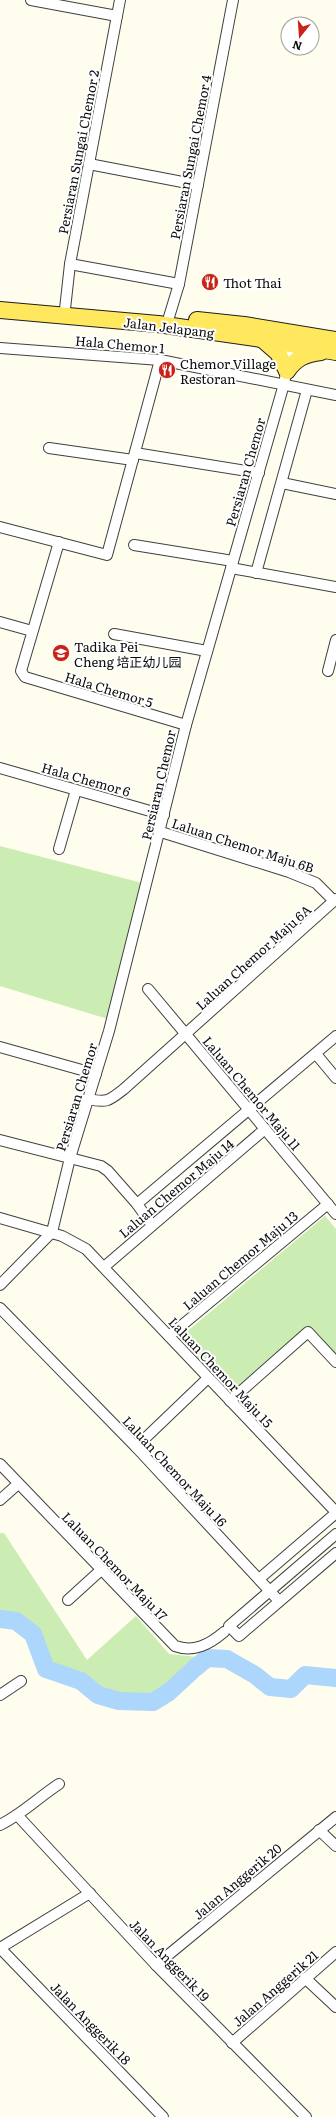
<svg xmlns="http://www.w3.org/2000/svg" width="336" height="2117" font-family="Literata,'Noto Sans SC',serif">
	<style>
		.green { fill: #cbedb3 }
		.lines { fill: none; stroke-linecap: round; stroke-linejoin: round }
		.river { stroke: #acd6fc; stroke-width: 18 }
		.street-casing { stroke: #404040; stroke-width: 12 }
		.primary-casing { stroke: #1e1e1e; stroke-width: 18 }
		.street { stroke: #fff; stroke-width: 10 }
		.primary { stroke: #ffe85d; stroke-width: 16 }
		.labels { text-anchor: middle; dominant-baseline: central; stroke-width: 4; stroke-linejoin: round; paint-order: stroke }
		.street-label { font-size: 13px; fill: #0d0d0d; stroke: #fff }
		.poi-label { font-size: 13px; fill: #0d0d0d; stroke: #fff; text-anchor: start }
	</style>
	<rect width="100%" height="100%" fill="#fffded"/>
	<g class="green">
		<polygon points="0,846 146,884 111,1020 0,986"/>
		<polygon points="325,1216 336,1229 336,1355 310,1327 230,1397 178,1339"/>
		<polygon points="0,1533 4,1533 87,1660 136,1616 169,1654 207,1658 169,1692 153,1702 119,1701 98,1695 81,1681 46,1669 33,1634 16,1621 0,1619"/>
	</g>
	<g class="lines">
		<polyline class="river" points="0,1619 16,1621 33,1634 46,1669 81,1681 98,1695 119,1701 153,1702 169,1692 195,1668 207,1658 227,1659 255,1675 270,1687 291,1689 305,1675 336,1678"/>
		<defs>
			<g id="street">
				<polyline points="31,0 117,16"/>
				<polyline points="89,164 198,185"/>
				<polyline points="70,264 179,284"/>
				<polyline points="65,309 70,264 120,0"/>
				<polyline points="169,317 179,284 233,0"/>
				<polyline points="0,348 160,360 336,395"/>
				<polyline points="49,448 133,460"/>
				<polyline points="135,453 259,473"/>
				<polyline points="282,483 336,494"/>
				<polyline points="0,527 107,555 160,360"/>
				<polyline points="59,542 21,671 25,677 186,725"/>
				<polyline points="134,545 233,561"/>
				<polyline points="231,568 336,587"/>
				<polyline points="256,573 307,390"/>
				<polyline points="0,622 32,631"/>
				<polyline points="114,634 207,651"/>
				<polyline points="328,671 336,640"/>
				<polyline points="0,768 164,815"/>
				<polyline points="161,832 289,872 316,883 334,901"/>
				<polyline points="59,849 76,790"/>
				<polyline points="148,989 336,1214"/>
				<polyline points="0,1047 96,1074"/>
				<polyline points="316,1054 336,1078"/>
				<path d="M88,1099C107,1103 109,1101 124,1089L336,899"/>
				<polyline points="0,1140 101,1166 108,1171 137,1204"/>
				<polyline points="0,1218 62,1236 86,1249 336,1512"/>
				<polyline points="152,1225 137,1204 336,1036"/>
				<polyline points="104,1267 265,1129"/>
				<polyline points="0,1285 52,1232 70,1158 109,1031 186,725 284,384 291,344"/>
				<polyline points="0,1308 136,1447 279,1601"/>
				<polyline points="169,1336 328,1204"/>
				<polyline points="230,1401 308,1332 336,1362"/>
				<polyline points="136,1447 208,1378"/>
				<path d="M0,1464L175,1646C194,1653 210,1644 224,1632"/>
				<polyline points="0,1500 18,1484"/>
				<polyline points="336,1534 229,1626 239,1636 336,1553"/>
				<polyline points="259,1579 336,1513"/>
				<polyline points="68,1600 101,1570"/>
				<polyline points="0,1695 21,1681"/>
				<polyline points="18,1816 156,1965 306,2117"/>
				<path d="M0,1825C22,1814 39,1797 59,1784"/>
				<polyline points="319,1830 336,1846"/>
				<polyline points="0,1948 163,2117"/>
				<polyline points="0,1948 90,1893"/>
				<polyline points="156,1965 336,1817"/>
				<polyline points="305,1978 336,2007"/>
				<polyline points="232,2043 336,1952"/>
			</g>
			<g id="primary">
				<polyline points="0,310 158,324 262,339 336,352"/>
				<polyline points="197,320 244,325 336,340"/>
				<polyline points="262,339 278,353 287,371"/>
				<path d="M287,371C296,358 305,354 321,352"/>
			</g>
		</defs>
		<use href="#street" class="street-casing"/>
		<use href="#primary" class="primary-casing"/>
		<use href="#street" class="street"/>
		<use href="#primary" class="primary"/>
	</g>
	<defs>
		<symbol id="restaurant-disc" viewBox="-11 -11 22 22"><circle r="9.5" fill="#c92319" stroke="#fff"/><path d="M-5-6h1v4h1v-4h1v4h1v-4h1v5L-1.5 .5V6h-2V.5L-5-1ZM5-6V6H3V1.5H1.5Q1.5-4 5-6Z" fill="#fff"/></symbol>
		<symbol id="school-disc" viewBox="-11 -11 22 22"><circle r="9.5" fill="#c92319" stroke="#fff"/><path d="M0-5L7-2L0 1L-7-2ZM-4 1L0 2.5L4 1V4Q0 6-4 4Z" fill="#fff"/></symbol>
	</defs>
	<g fill-rule="evenodd">
		<use href="#restaurant-disc" x="200" y="272" width="20" height="20"/>
		<use href="#restaurant-disc" x="157" y="360" width="20" height="20"/>
		<use href="#school-disc" x="51" y="643" width="20" height="20"/>
	</g>
	<g class="labels">
		<g class="street-label">
			<text transform="translate(78 152) rotate(-79)">Persiaran Sungai Chemor 2</text>
			<text transform="translate(190 157) rotate(-79)">Persiaran Sungai Chemor 4</text>
			<text transform="translate(169 327) rotate(7)">Jalan Jelapang</text>
			<text transform="translate(120 344) rotate(5)">Hala Chemor 1</text>
			<text transform="translate(245 472) rotate(-74)">Persiaran Chemor</text>
			<text transform="translate(109 689) rotate(17)">Hala Chemor 5</text>
			<text transform="translate(86 779) rotate(16)">Hala Chemor 6</text>
			<text transform="translate(158 785) rotate(-77)">Persiaran Chemor</text>
			<text transform="translate(243 845) rotate(18)">Laluan Chemor Maju 6B</text>
			<text transform="translate(253 957) rotate(-42)">Laluan Chemor Maju 6A</text>
			<text transform="translate(252 1093) rotate(50)">Laluan Chemor Maju 11</text>
			<text transform="translate(76 1097) rotate(-73)">Persiaran Chemor</text>
			<text transform="translate(176 1188) rotate(-40)">Laluan Chemor Maju 14</text>
			<text transform="translate(240 1260) rotate(-40)">Laluan Chemor Maju 13</text>
			<text transform="translate(221 1372) rotate(47)">Laluan Chemor Maju 15</text>
			<text transform="translate(175 1471) rotate(47)">Laluan Chemor Maju 16</text>
			<text transform="translate(115 1566) rotate(46)">Laluan Chemor Maju 17</text>
			<text transform="translate(237 1881) rotate(-40)">Jalan Anggerik 20</text>
			<text transform="translate(170 1960) rotate(46)">Jalan Anggerik 19</text>
			<text transform="translate(275 1988) rotate(-41)">Jalan Anggerik 21</text>
			<text transform="translate(91 2023) rotate(46)">Jalan Anggerik 18</text>
		</g>
		<g class="poi-label">
			<text x="223" y="282">Thot Thai</text>
			<text x="180" y="363">Chemor Village<tspan x="180" dy="15">Restoran</tspan></text>
			<text x="74" y="646">Tadika Pei<tspan x="74" dy="15">Cheng 培正幼儿园</tspan></text>
		</g>
	</g>
	<g transform="translate(300 36) rotate(197)"><circle r="19" fill="#ffffff" stroke="#9e9e9e"/>
	<path d="M0-3L7 15L0 10L-7 15Z" fill="#c92319"/>
	<text y="-6" font-size="11" font-weight="bold" text-anchor="middle" fill="#0d0d0d">N</text>
	</g>
</svg>
